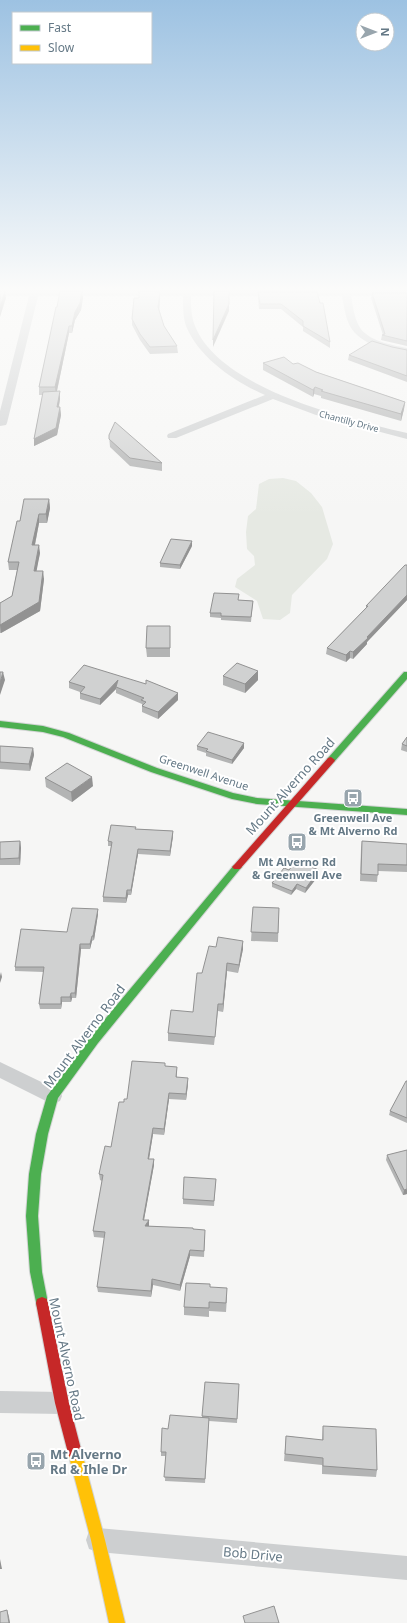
<svg xmlns="http://www.w3.org/2000/svg" width="407" height="1623" font-family="'Noto Sans',sans-serif">
	<style>
		.green { fill: #e6e9e3 }
		.lines { fill: none; stroke-linecap: round; stroke-linejoin: round }
		.fast-casing { stroke: #d2d4d4; stroke-width: 2 }
		.slow-casing { stroke: #d2d4d4; stroke-width: 2 }
		.jam-casing { stroke: #d2d4d4; stroke-width: 2 }
		.street { fill: #cdcfd0; fill-rule: evenodd }
		.fast { fill: #4caf50; fill-rule: evenodd }
		.slow { fill: #ffc107; fill-rule: evenodd }
		.jam { fill: #c62828; fill-rule: evenodd }
		.wall { fill: #b3b4b4 }
		.shaded-wall { fill: #929292 }
		.building { fill: #d0d1d1; stroke: #929292 }
		.labels { text-anchor: middle; dominant-baseline: central; stroke-width: 4; stroke-linejoin: round; paint-order: stroke }
		.far-street-label { font-size: 9px; fill: #657986; stroke: #fff }
		.street-label { font-size: 11px; fill: #657986; stroke: #fff }
		.poi-label { font-size: 11px; font-weight: bold; fill: #657986; stroke: #fff }
		.near-street-label { font-size: 13px; fill: #657986; stroke: #fff }
		.near-poi-label { font-size: 13px; font-weight: bold; fill: #657986; stroke: #fff; text-anchor: start }
	</style>
	<rect width="100%" height="100%" fill="#f6f6f5"/>
	<polygon class="green" points="283,478 296,481 311,493 322,507 333,544 327,559 292,595 290,613 280,620 263,619 257,601 235,587 237,579 255,565 254,556 247,549 246,532 248,516 256,509 259,484 269,479"/>
	<g class="lines">
		<defs>
			<g id="fast">
				<polygon points="404,672 407,672 407,679 334,762 328,762 327,760 328,758"/>
				<polygon points="0,721 43,726 69,733 157,768 233,793 257,798 407,809 407,815 257,804 232,799 151,772 63,737 43,732 0,727"/>
				<polygon points="237,864 240,865 242,867 240,869 98,1043 58,1098 48,1134 41,1174 38,1216 42,1272 48,1303 47,1307 42,1309 37,1307 30,1272 26,1216 29,1174 36,1134 47,1096 90,1037 234,865"/>
			</g>
			<polygon id="slow" points="75,1446 80,1448 82,1453 105,1540 125,1623 109,1623 91,1540 68,1453 70,1448"/>
			<g id="jam">
				<polygon points="331,757 335,760 334,762 240,869 234,869 232,867 234,865 328,758"/>
				<polygon points="42,1297 47,1299 48,1303 69,1403 82,1453 80,1458 75,1460 70,1458 68,1453 55,1403 36,1303 37,1299"/>
			</g>
		</defs>
		<use href="#fast" class="fast-casing"/>
		<use href="#slow" class="slow-casing"/>
		<use href="#jam" class="jam-casing"/>
		<g class="street">
			<path d="M183,289H191V290H341V289H349L350,290H407V296H351C353,306 354,317 359,326C367,341 392,345 407,348V354C388,350 360,345 350,326C345,317 344,305 342,296H191C191,306 191,316 195,326C220,389 347,419 407,433V439L316,415L273,399L176,438H168L167,436L168,434L265,395C235,382 199,358 186,326C183,317 183,306 183,296H38L7,423L6,425L0,426V411L29,296H0V290H183Z"/>
			<polygon points="0,1062 60,1091 62,1096 60,1101 53,1104 46,1101 0,1078"/>
			<polygon points="0,1391 62,1392 70,1395 73,1403 70,1411 62,1414 0,1413"/>
			<polygon points="98,1528 407,1556 407,1580 98,1552 89,1549 86,1540 89,1531"/>
		</g>
		<use href="#fast" class="fast"/>
		<use href="#slow" class="slow"/>
		<use href="#jam" class="jam"/>
	</g>
	<g class="wall">
		<polygon points="82,291 83,298 81,310 75,320 72,333 69,333 57,391 60,399 59,407 60,407 61,415 57,435 34,446 34,439 43,395 39,395 39,387 57,307"/>
		<polygon points="160,292 160,298 159,309 164,326 177,346 178,353 150,354 140,340 132,325 132,319 139,298"/>
		<polygon points="258,292 317,292 330,342 330,348 303,331 303,327 281,309 259,309 258,298"/>
		<polygon points="372,293 407,293 407,346 381,340 382,335 383,335 371,298"/>
		<polygon points="392,347 407,350 407,382 348,360 349,355"/>
		<polygon points="263,363 293,364 405,402 404,409 401,421 321,398 321,396 314,394 313,397 263,370"/>
		<polygon points="109,435 162,463 162,471 130,466 110,447"/>
		<polygon points="49,499 50,508 47,523 39,523 35,545 40,553 36,571 44,579 40,611 1,633 0,633 0,603 12,596 17,570 9,570 8,562 20,521"/>
		<polygon points="192,546 180,569 160,567 160,563"/>
		<polygon points="407,565 407,600 367,642 367,644 353,659 350,658 346,662 326,654 327,648 366,608 366,606"/>
		<polygon points="238,600 253,601 251,622 221,620 221,618 210,617 210,613"/>
		<polygon points="170,626 170,657 147,657 146,648"/>
		<polygon points="258,671 258,680 245,693 223,685 223,676"/>
		<polygon points="69,682 146,684 178,693 178,700 158,719 142,712 142,704 116,693 116,689 100,705 80,699 80,692 69,688"/>
		<polygon points="407,737 407,752 401,750 402,744"/>
		<polygon points="244,743 244,748 232,764 206,756 206,753 197,750 197,746"/>
		<polygon points="0,746 33,748 34,755 30,771 0,769"/>
		<polygon points="45,778 93,786 72,802 46,787"/>
		<polygon points="136,829 173,831 173,836 170,856 138,854 131,895 128,895 126,903 103,902 103,897 111,846 108,846 108,841"/>
		<polygon points="20,841 21,848 20,865 0,865 0,842"/>
		<polygon points="362,841 407,844 407,872 378,871 377,882 360,881 361,848"/>
		<polygon points="289,870 319,875 305,893 296,889 291,895 272,887 272,883"/>
		<polygon points="253,907 279,908 278,942 251,941"/>
		<polygon points="98,914 94,940 92,941 90,949 81,949 76,998 72,998 71,1002 62,1002 61,1009 40,1009 39,1004 44,972 15,971 15,967 67,932"/>
		<polygon points="243,941 243,949 238,973 227,971 223,1012 218,1011 214,1045 168,1041 168,1033 193,1012 202,973 216,947"/>
		<polygon points="165,1066 177,1067 177,1077 188,1084 186,1100 169,1099 164,1135 153,1134 149,1159 154,1159 154,1165 144,1220 149,1226 193,1229 205,1236 204,1257 190,1256 180,1291 153,1285 151,1297 98,1292 97,1287 105,1238 94,1237 93,1231 102,1181 100,1180 99,1174 111,1147 124,1102"/>
		<polygon points="407,1081 407,1123 389,1115 390,1111"/>
		<polygon points="387,1155 407,1194 403,1195 386,1160"/>
		<polygon points="216,1179 214,1206 183,1204 183,1199"/>
		<polygon points="227,1297 226,1312 209,1311 209,1317 184,1315 184,1307"/>
		<polygon points="205,1382 239,1384 237,1423 209,1421 205,1483 165,1481 166,1456 161,1456 161,1452 168,1429 202,1417"/>
		<polygon points="323,1426 377,1470 376,1477 322,1474 322,1465 284,1461 286,1436 322,1440"/>
	</g>
	<g class="shaded-wall">
		<polygon points="5,291 6,298 0,317 0,307"/>
		<polygon points="82,291 83,298 81,310 75,320 72,333 72,326 75,312"/>
		<polygon points="160,292 160,298 159,313 158,307"/>
		<polygon points="229,304 229,311 213,347 213,340"/>
		<polygon points="69,326 69,333 56,395 55,387"/>
		<polygon points="315,387 314,394 313,397 313,390"/>
		<polygon points="60,391 60,399 57,415 57,407"/>
		<polygon points="405,402 404,409 401,421 401,414"/>
		<polygon points="60,407 61,415 57,435 34,446 34,439"/>
		<polygon points="49,499 50,508 47,523 46,514"/>
		<polygon points="39,514 39,523 33,554 32,545"/>
		<polygon points="192,541 192,546 180,569 180,565"/>
		<polygon points="39,545 40,553 35,579 34,571"/>
		<polygon points="43,571 44,579 40,611 1,633 0,625"/>
		<polygon points="407,595 407,600 367,642 367,644 353,659 353,652"/>
		<polygon points="350,651 350,658 346,662 346,655"/>
		<polygon points="258,671 258,680 245,693 245,684"/>
		<polygon points="3,672 5,680 0,695 0,683"/>
		<polygon points="118,680 116,687 116,689 100,705 100,699"/>
		<polygon points="178,693 178,700 158,719 158,712"/>
		<polygon points="244,743 244,748 232,764 232,760"/>
		<polygon points="33,748 34,755 30,771 29,764"/>
		<polygon points="92,777 93,786 72,802 71,792"/>
		<polygon points="173,831 173,836 170,856 170,851"/>
		<polygon points="20,841 21,848 20,865 19,858"/>
		<polygon points="138,849 138,854 131,895 131,890"/>
		<polygon points="319,870 319,875 305,893 306,888"/>
		<polygon points="297,884 296,889 291,895 292,891"/>
		<polygon points="127,890 128,895 126,903 126,898"/>
		<polygon points="98,909 98,914 94,940 93,936"/>
		<polygon points="92,936 92,941 90,949 90,944"/>
		<polygon points="243,941 243,949 238,973 239,965"/>
		<polygon points="80,944 81,949 76,998 75,993"/>
		<polygon points="227,963 227,971 223,1012 223,1004"/>
		<polygon points="1,972 2,977 0,983 0,976"/>
		<polygon points="71,993 72,998 71,1002 70,997"/>
		<polygon points="61,997 62,1002 61,1009"/>
		<polygon points="188,1078 188,1084 186,1100 186,1094"/>
		<polygon points="169,1093 169,1099 164,1135 164,1129"/>
		<polygon points="153,1128 153,1134 148,1165 148,1159"/>
		<polygon points="154,1159 154,1165 143,1225 143,1220"/>
		<polygon points="407,1189 407,1194 403,1195 404,1190"/>
		<polygon points="149,1220 149,1226 146,1232 145,1226"/>
		<polygon points="190,1250 190,1256 180,1291 180,1285"/>
		<polygon points="152,1279 153,1285 151,1297 151,1291"/>
		<polygon points="0,1559 2,1569 0,1569"/>
		<polygon points="7,1610 9,1617 10,1623 9,1623"/>
	</g>
	<g class="building">
		<polygon points="0,290 5,291 0,307"/>
		<polygon points="60,291 82,291 80,303 75,312 72,326 69,326 55,387 39,387 56,307 57,307"/>
		<polygon points="139,291 160,292 158,307 164,326 177,346 150,347 140,334 132,319 134,298 139,298"/>
		<polygon points="214,291 229,291 229,304 213,340"/>
		<polygon points="258,292 317,292 320,303 323,303 330,342 303,326 303,321 281,304 260,304"/>
		<polygon points="372,293 407,293 407,341 382,335 385,334"/>
		<polygon points="372,341 392,347 407,350 407,376 349,355"/>
		<polygon points="284,357 293,364 298,363 316,372 405,402 401,414 321,391 323,390 315,387 313,390 263,363"/>
		<polygon points="60,391 57,407 60,407 56,428 34,439 43,392"/>
		<polygon points="115,422 162,463 130,458 109,439 109,435"/>
		<polygon points="24,499 49,499 46,514 39,514 32,545 39,545 34,571 43,571 39,602 0,625 0,603 12,596 19,562 8,562 17,521 20,521"/>
		<polygon points="171,539 192,541 180,565 160,563"/>
		<polygon points="405,565 407,565 407,595 367,637 368,638 353,652 350,651 346,655 327,648 368,606 366,606"/>
		<polygon points="214,593 239,594 238,600 253,601 251,617 221,616 221,613 210,613"/>
		<polygon points="147,626 170,626 170,648 146,648"/>
		<polygon points="237,663 258,671 245,684 223,676"/>
		<polygon points="84,665 146,684 146,680 178,693 158,712 142,706 146,702 141,700 144,698 116,687 118,680 100,699 80,693 85,687 69,682"/>
		<polygon points="0,672 3,672 0,683"/>
		<polygon points="208,732 244,743 232,760 206,751 208,749 197,746"/>
		<polygon points="407,737 407,746 402,744"/>
		<polygon points="0,746 33,748 29,764 0,762"/>
		<polygon points="67,763 92,777 71,792 45,778"/>
		<polygon points="111,825 136,827 135,829 173,831 170,851 138,849 131,890 127,890 126,898 103,897 112,842 108,841"/>
		<polygon points="20,841 19,858 0,859 0,842"/>
		<polygon points="362,841 407,844 407,865 378,864 378,875 361,874"/>
		<polygon points="296,861 319,870 306,888 297,884 292,891 272,883 284,868 289,870"/>
		<polygon points="253,907 279,908 278,933 251,932"/>
		<polygon points="72,908 98,909 93,936 92,936 90,944 80,944 75,993 71,993 70,997 61,997 61,1004 39,1004 44,967 15,967 21,929 67,932"/>
		<polygon points="218,937 243,941 239,965 227,963 223,1004 218,1004 215,1037 168,1033 171,1010 193,1012 197,973 202,973 209,946 216,947"/>
		<polygon points="132,1061 165,1063 165,1066 177,1067 176,1077 188,1078 186,1094 169,1093 164,1129 153,1128 148,1159 154,1159 143,1220 149,1220 145,1226 193,1228 193,1229 205,1230 204,1251 190,1250 180,1285 152,1279 151,1291 97,1287 105,1232 93,1231 103,1175 99,1174 105,1146 111,1147 119,1102 124,1102 124,1099 127,1099"/>
		<polygon points="406,1081 407,1081 407,1118 390,1111"/>
		<polygon points="407,1150 407,1189 404,1190 387,1155"/>
		<polygon points="184,1177 216,1179 214,1201 183,1199"/>
		<polygon points="186,1283 210,1284 210,1287 227,1288 226,1303 209,1302 209,1308 184,1307"/>
		<polygon points="205,1382 239,1384 237,1419 202,1416"/>
		<polygon points="170,1415 209,1418 205,1479 164,1477 166,1452 161,1452 162,1428 168,1429"/>
		<polygon points="323,1426 376,1429 377,1470 323,1466 323,1458 285,1454 286,1436 323,1440"/>
		<polygon points="274,1606 279,1623 245,1623 243,1616"/>
		<polygon points="7,1610 9,1623 0,1623 0,1612"/>
	</g>
	<linearGradient id="sky" x2="0" y2="1"><stop stop-color="#9dc2e2"/><stop offset="0.56" stop-color="#fbfbfa"/><stop offset="1" stop-color="#fbfbfa" stop-opacity="0"/></linearGradient>
	<rect width="407" height="516" fill="url(#sky)"/>
	<defs>
		<symbol id="bus-square" viewBox="-11 -11 22 22"><rect x="-9" y="-9" width="18" height="18" rx="4" fill="#98a5ad" stroke="#fff"/><path d="M-5-6H5V4H4V6H2V4H-2V6H-4V4H-5ZM-3.5-4V0h7V-4ZM-3.5 1.2v1.5H-2V1.2ZM2 1.2v1.5H3.5V1.2Z" fill="#fff"/></symbol>
	</defs>
	<g fill-rule="evenodd">
		<use href="#bus-square" x="342" y="787" width="22" height="22"/>
		<use href="#bus-square" x="286" y="831" width="22" height="22"/>
		<use href="#bus-square" x="25" y="1450" width="22" height="22"/>
	</g>
	<g class="labels">
		<g class="far-street-label">
			<text transform="translate(349 421) rotate(15)">Chantilly Drive</text>
		</g>
		<g class="street-label">
			<text transform="translate(204 772) rotate(18)">Greenwell Avenue</text>
		</g>
		<g class="poi-label">
			<text x="353" y="817">Greenwell Ave<tspan x="353" dy="13">&amp; Mt Alverno Rd</tspan></text>
			<text x="297" y="861">Mt Alverno Rd<tspan x="297" dy="13">&amp; Greenwell Ave</tspan></text>
		</g>
		<g class="near-street-label">
			<text transform="translate(290 786) rotate(-48)">Mount Alverno Road</text>
			<text transform="translate(84 1036) rotate(-53)">Mount Alverno Road</text>
			<text transform="translate(67 1359) rotate(78)">Mount Alverno Road</text>
			<text transform="translate(253 1554) rotate(5)">Bob Drive</text>
		</g>
		<g class="near-poi-label">
			<text x="50" y="1454">Mt Alverno<tspan x="50" dy="15">Rd &amp; Ihle Dr</tspan></text>
		</g>
	</g>
	<rect x="12" y="12" width="140" height="52" fill="#ffffff" stroke="#c1c9cf"/>
	<rect x="20" y="25" width="20" height="6" fill="#4caf50" stroke="#c1c9cf"/>
	<text x="48" y="32" font-size="12" fill="#657986">Fast</text>
	<rect x="20" y="45" width="20" height="6" fill="#ffc107" stroke="#c1c9cf"/>
	<text x="48" y="52" font-size="12" fill="#657986">Slow</text>
	<g transform="translate(375 32) rotate(90)"><circle r="19" fill="#ffffff" stroke="#c1c9cf"/>
	<path d="M0-3L7 15L0 10L-7 15Z" fill="#98a5ad"/>
	<text y="-6" font-size="11" font-weight="bold" text-anchor="middle" fill="#657986">N</text>
	</g>
</svg>
